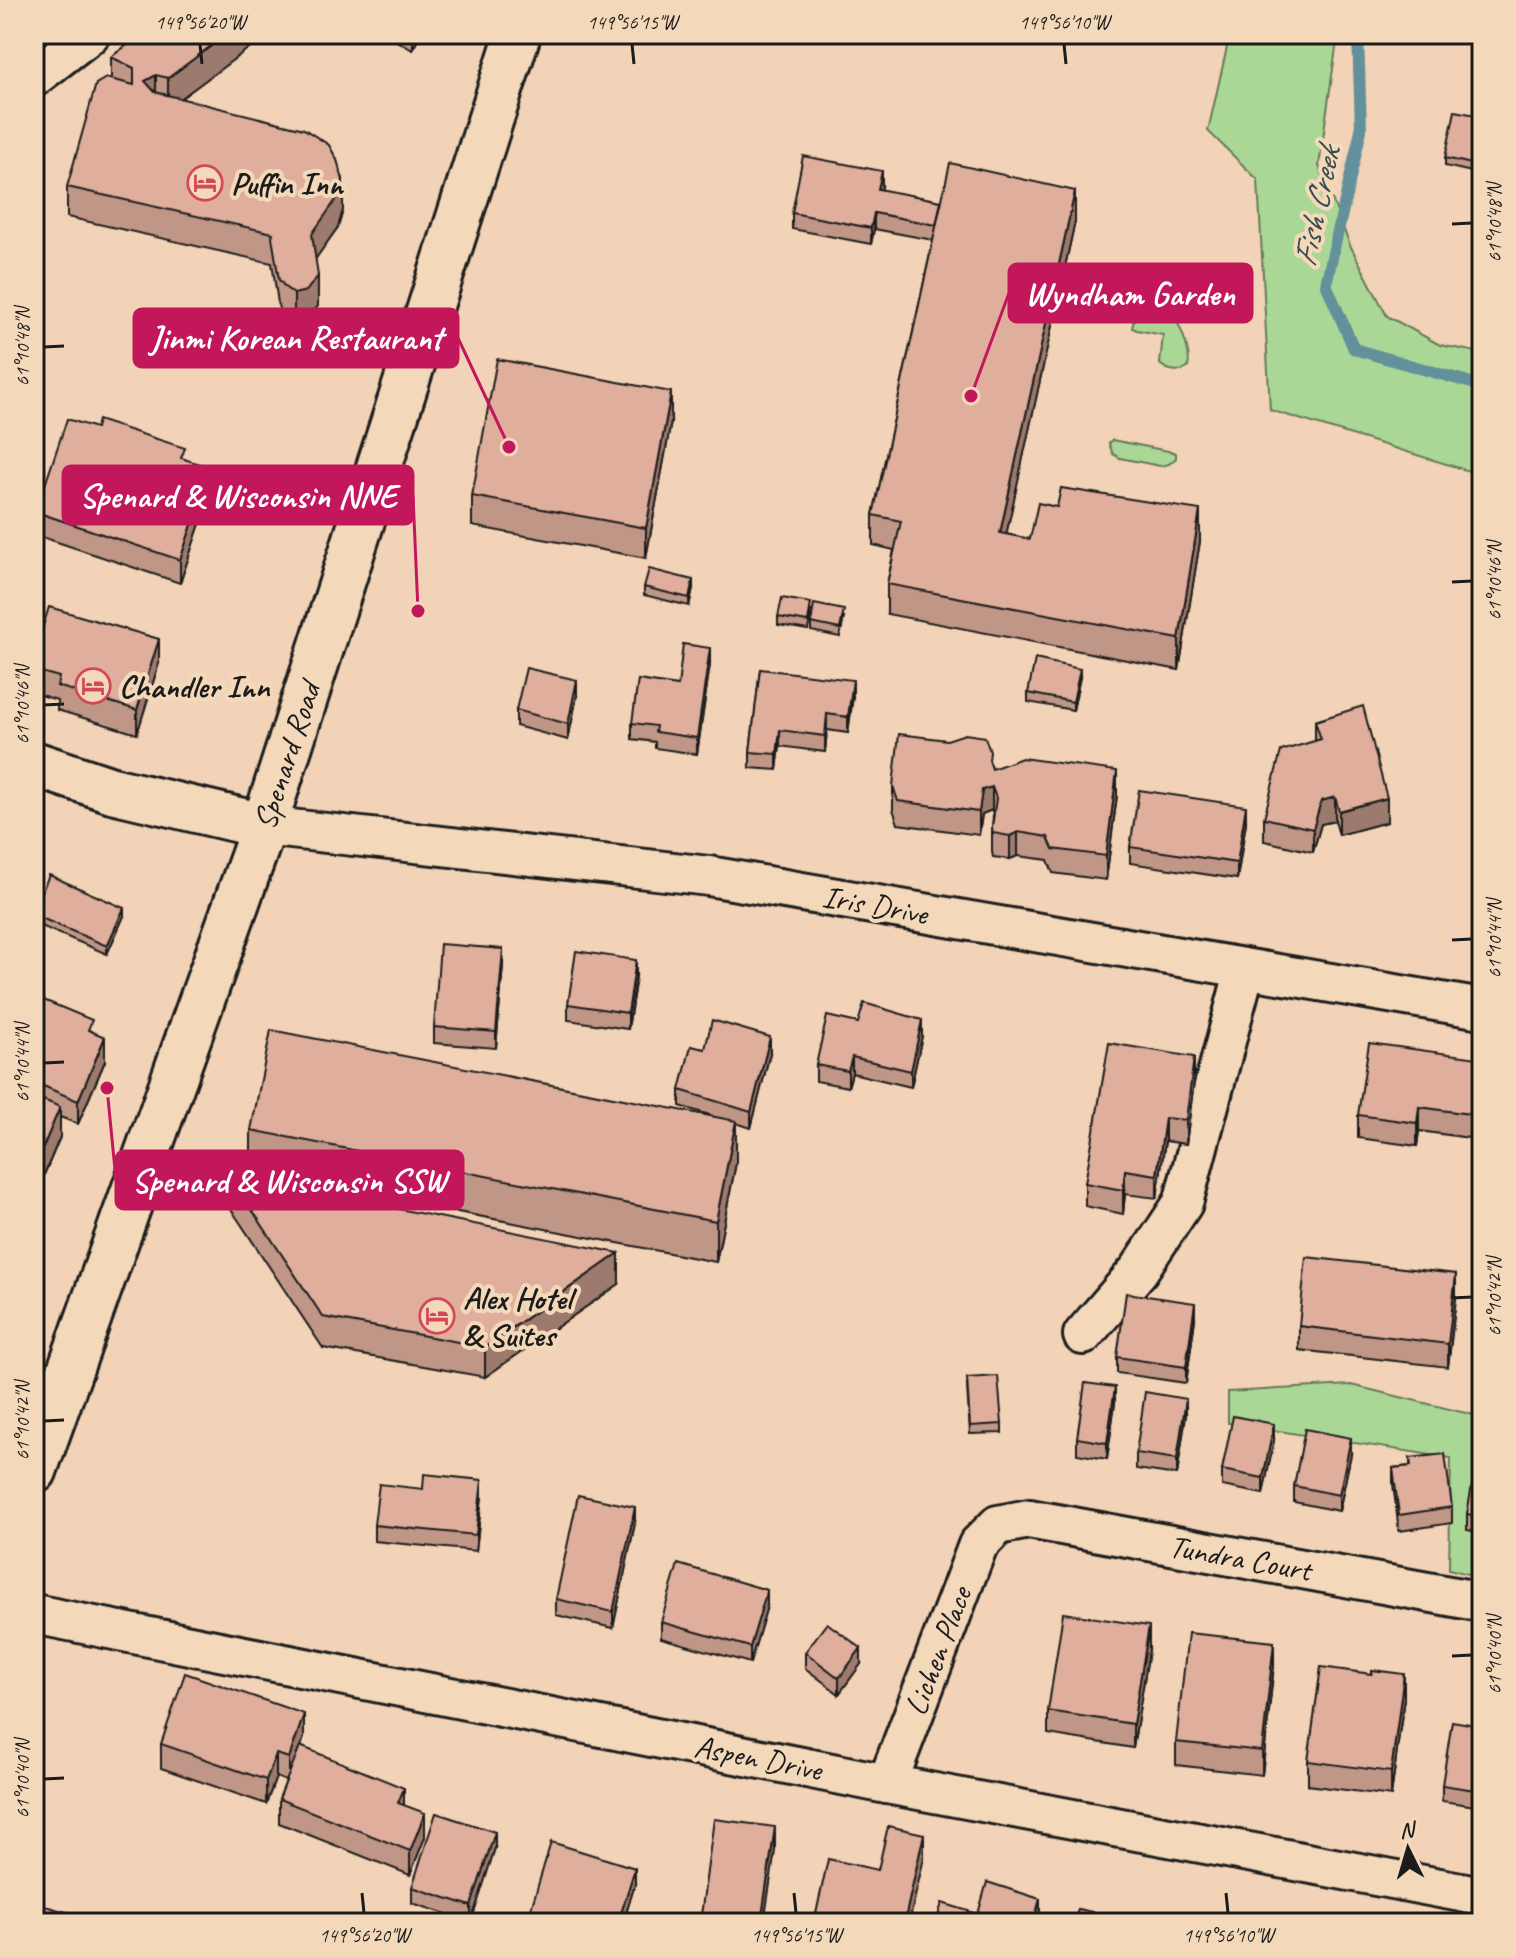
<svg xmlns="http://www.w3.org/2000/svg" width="1516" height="1957" font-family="Caveat,sans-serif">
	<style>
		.green { fill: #abd796; stroke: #647a59; stroke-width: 2 }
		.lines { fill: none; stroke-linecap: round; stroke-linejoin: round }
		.stream { stroke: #62919b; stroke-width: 12 }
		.street-casing { stroke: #1c1c1c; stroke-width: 44 }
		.secondary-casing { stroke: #1c1c1c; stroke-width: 50 }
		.street { stroke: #f3d8ba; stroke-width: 38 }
		.secondary { stroke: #f3d8ba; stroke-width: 44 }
		.wall { fill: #c09686; stroke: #1c1c1c; stroke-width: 2 }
		.shaded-wall { fill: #9c7a6d; stroke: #1c1c1c; stroke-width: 2 }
		.building { fill: #dfae9c; stroke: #1c1c1c; stroke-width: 2 }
		.ticks { fill: none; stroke: #1c1c1c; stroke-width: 3 }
		.labels { text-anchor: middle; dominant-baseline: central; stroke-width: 8; stroke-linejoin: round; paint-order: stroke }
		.poi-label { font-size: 32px; font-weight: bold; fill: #1c1c1c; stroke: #f3d8ba; text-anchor: start }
		.street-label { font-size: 32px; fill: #1c1c1c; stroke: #f3d8ba }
		.water-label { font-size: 34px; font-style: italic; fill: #394d51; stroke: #f3d8ba }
		.leader { fill: none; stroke: #c2185b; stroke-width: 3 }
		.callout-dot { fill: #c2185b; stroke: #f3d8ba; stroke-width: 3 }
		.callout { fill: #c2185b; stroke: #c2185b; stroke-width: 3 }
		.callout-label { font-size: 34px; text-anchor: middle; font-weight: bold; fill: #fff }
		.neatline { fill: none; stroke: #1c1c1c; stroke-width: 3 }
		.ticks-label { font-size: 20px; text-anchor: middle; fill: #1c1c1c }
	</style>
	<rect width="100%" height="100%" fill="#f3d3b7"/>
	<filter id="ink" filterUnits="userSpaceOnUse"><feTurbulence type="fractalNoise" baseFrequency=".0125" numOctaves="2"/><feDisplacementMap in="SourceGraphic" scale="16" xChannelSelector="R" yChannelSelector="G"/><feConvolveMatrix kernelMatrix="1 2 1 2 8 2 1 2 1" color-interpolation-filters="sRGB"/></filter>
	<g filter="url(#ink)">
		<g class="green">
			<polygon points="1230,34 1338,34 1319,166 1350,245 1387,316 1440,345 1482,353 1482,475 1270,410 1258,180 1208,131"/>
			<path d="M1143,298C1151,300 1160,302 1167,308C1179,319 1192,352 1188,368C1180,373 1167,371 1160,364L1163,335L1137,330L1132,328L1138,301Z"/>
			<polygon points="1112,440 1173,452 1176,453 1176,458 1169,464 1160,466 1120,458 1113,454 1109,444"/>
			<polygon points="1351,1385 1482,1417 1482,1578 1449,1569 1451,1458 1228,1423 1228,1392"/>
		</g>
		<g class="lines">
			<polyline class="stream" points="1358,34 1361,130 1326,284 1354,349 1482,386"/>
			<defs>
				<g id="street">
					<polyline points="34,77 90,34"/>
					<polyline points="264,826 709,876 1482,1009"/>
					<polyline points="1083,1335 1139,1270 1183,1203 1245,969"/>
					<polyline points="34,1614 887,1784 1482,1896"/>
					<polyline points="887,1784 978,1545 998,1525 1029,1519 1482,1602"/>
				</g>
				<g id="secondary">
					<polyline points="34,764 112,790 264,826"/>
					<polyline points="34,1471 264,826 518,34"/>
				</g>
			</defs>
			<use href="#street" class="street-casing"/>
			<use href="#secondary" class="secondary-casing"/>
			<use href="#street" class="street"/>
			<use href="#secondary" class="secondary"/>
		</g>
		<g class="wall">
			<polygon points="142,34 180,98 343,210 338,227 315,259 318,306 306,321 294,324 286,319 279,310 272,263 67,217 67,187 111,79 111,57"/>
			<polygon points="384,34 420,34 413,50"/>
			<polygon points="1481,124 1472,172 1445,166 1445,158"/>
			<polygon points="882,187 881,190 941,201 1075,221 1006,534 1030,539 1200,541 1179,670 887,614 887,584 894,550 873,545 873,515 933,240 874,229 871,244 792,229 792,213"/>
			<polygon points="671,422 646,558 472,526 472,496"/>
			<polygon points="185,459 211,491 180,583 36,535 36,512"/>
			<polygon points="644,587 693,588 689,606 644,595"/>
			<polygon points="811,611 808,630 778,625 778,617"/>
			<polygon points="844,618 840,637 811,631 811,623"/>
			<polygon points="34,655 159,663 137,734 57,710 57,700 34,693"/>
			<polygon points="710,664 697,754 655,748 655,742 632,739 632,723 678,686"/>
			<polygon points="760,669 853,696 848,733 827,730 825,752 780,746 777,770 750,768 750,752"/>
			<polygon points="1080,677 1073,710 1028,702 1028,693"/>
			<polygon points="577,696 568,740 516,726 516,710"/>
			<polygon points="1315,721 1387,822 1339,835 1335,821 1321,824 1313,852 1264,841 1264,818 1315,741"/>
			<polygon points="990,763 992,769 1117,795 1106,880 1053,873 1048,860 1018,856 1010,859 993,857 992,852 992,828 993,815 992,810 982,814 979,835 898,824 893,809 893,786"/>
			<polygon points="1246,822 1237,879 1130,863 1130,847"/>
			<polygon points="34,910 124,916 107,954 34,923"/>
			<polygon points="503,965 496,1048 434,1043 434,1027"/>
			<polygon points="636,976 628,1029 568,1020 568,1004"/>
			<polygon points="34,996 92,1032 105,1061 78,1124 60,1117 60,1137 35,1196"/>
			<polygon points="858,1023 922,1036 911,1087 852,1073 848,1087 816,1081 816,1065"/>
			<polygon points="705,1049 770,1053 751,1128 736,1123 736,1163 716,1262 251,1172 251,1130 713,1116 680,1106 680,1090"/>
			<polygon points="1194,1081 1186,1144 1165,1141 1157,1198 1125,1194 1123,1214 1085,1206 1085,1183"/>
			<polygon points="1478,1081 1470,1138 1419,1131 1417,1146 1358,1138 1358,1115"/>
			<polygon points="229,1175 619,1284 485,1377 323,1348 229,1206"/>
			<polygon points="1456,1298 1448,1367 1299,1350 1299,1326"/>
			<polygon points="1195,1319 1186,1383 1117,1373 1117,1357"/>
			<polygon points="967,1386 1002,1424 1002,1433 970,1434"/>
			<polygon points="1115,1403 1107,1459 1077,1454 1077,1438"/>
			<polygon points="1186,1415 1177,1475 1136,1469 1136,1453"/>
			<polygon points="1274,1440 1263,1494 1222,1486 1222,1470"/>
			<polygon points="1351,1454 1339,1511 1294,1502 1294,1486"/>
			<polygon points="1410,1458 1452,1507 1452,1523 1399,1531 1393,1484 1393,1468 1410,1466"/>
			<polygon points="1482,1464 1482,1533 1467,1530 1467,1514"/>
			<polygon points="482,1496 476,1551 374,1541 374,1525"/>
			<polygon points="635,1523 613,1628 556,1615 556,1599"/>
			<polygon points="767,1606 750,1663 661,1638 661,1622"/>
			<polygon points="1149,1650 1133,1748 1048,1734 1048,1711"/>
			<polygon points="805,1652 861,1664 839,1694 805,1668"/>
			<polygon points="1274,1665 1262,1775 1176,1765 1176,1742"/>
			<polygon points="1372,1674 1404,1698 1391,1796 1308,1785 1308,1761"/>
			<polygon points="1482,1726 1482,1807 1442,1801 1442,1785"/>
			<polygon points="304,1737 301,1747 404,1805 425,1837 410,1875 279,1823 279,1799 286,1781 276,1777 266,1804 161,1768 161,1744"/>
			<polygon points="495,1848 471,1922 412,1903 412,1887"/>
			<polygon points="635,1884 623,1923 531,1923 531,1909"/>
		</g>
		<g class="shaded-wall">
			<polygon points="227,34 268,34 168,108 168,78"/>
			<polygon points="413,34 420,34 413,50"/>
			<polygon points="156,75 156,106 145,81"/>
			<polygon points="1481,116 1481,124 1472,172 1472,164"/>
			<polygon points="882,171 882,187 878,205 878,189"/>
			<polygon points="343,180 343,210 338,227 312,264 312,234"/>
			<polygon points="1075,191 1075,221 1000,563 1000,533"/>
			<polygon points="874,213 874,229 871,244 871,228"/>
			<polygon points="318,276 318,306 306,321 294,324 294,294"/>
			<polygon points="671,392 671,422 646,558 646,528"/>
			<polygon points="211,468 211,491 180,583 180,560"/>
			<polygon points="1200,510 1200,541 1179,670 1179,639"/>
			<polygon points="693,580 693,588 689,606 689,598"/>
			<polygon points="159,639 159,663 137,734 137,710"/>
			<polygon points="710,648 710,664 697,754 697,738"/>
			<polygon points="1080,669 1080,677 1073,710 1073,702"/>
			<polygon points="577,680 577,696 568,740 568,724"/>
			<polygon points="853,680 853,696 848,733 848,717"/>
			<polygon points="827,714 827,730 825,752 825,736"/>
			<polygon points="780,730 780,746 777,770 777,754"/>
			<polygon points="1117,771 1117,795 1106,880 1106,856"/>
			<polygon points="992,787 992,810 982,814 979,835 979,812 982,790"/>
			<polygon points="1335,797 1335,821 1321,824 1313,852 1313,829 1321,801"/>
			<polygon points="1387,798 1387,822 1339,835 1339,811"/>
			<polygon points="1246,806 1246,822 1237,879 1237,863"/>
			<polygon points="1018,832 1018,856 1010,859 1010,836"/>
			<polygon points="124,908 124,916 107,954 107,946"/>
			<polygon points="503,949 503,965 496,1048 496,1032"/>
			<polygon points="636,960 636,976 628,1029 628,1013"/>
			<polygon points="922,1020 922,1036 911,1087 911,1071"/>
			<polygon points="105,1037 105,1061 78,1124 78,1101"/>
			<polygon points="770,1037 770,1053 751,1128 751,1112"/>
			<polygon points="852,1057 852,1073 848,1087 848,1071"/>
			<polygon points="1194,1057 1194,1081 1186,1144 1186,1120"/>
			<polygon points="1478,1058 1478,1081 1470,1138 1470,1114"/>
			<polygon points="60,1107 60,1137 35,1196 35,1166"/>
			<polygon points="1419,1107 1419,1131 1417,1146 1417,1123"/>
			<polygon points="1165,1118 1165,1141 1157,1198 1157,1175"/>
			<polygon points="736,1121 736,1163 716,1262 716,1221"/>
			<polygon points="1125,1170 1125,1194 1123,1214 1123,1190"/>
			<polygon points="619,1253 619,1284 485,1377 485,1347"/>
			<polygon points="1456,1274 1456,1298 1448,1367 1448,1344"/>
			<polygon points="1195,1303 1195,1319 1186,1383 1186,1367"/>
			<polygon points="1115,1387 1115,1403 1107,1459 1107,1443"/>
			<polygon points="1186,1399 1186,1415 1177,1475 1177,1459"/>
			<polygon points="1274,1424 1274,1440 1263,1494 1263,1478"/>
			<polygon points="1351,1438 1351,1454 1339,1511 1339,1495"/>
			<polygon points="482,1480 482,1496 476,1551 476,1535"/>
			<polygon points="635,1507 635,1523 613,1628 613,1612"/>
			<polygon points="767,1590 767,1606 750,1663 750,1647"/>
			<polygon points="1149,1626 1149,1650 1133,1748 1133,1724"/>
			<polygon points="1274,1642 1274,1665 1262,1775 1262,1751"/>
			<polygon points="861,1648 861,1664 839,1694 839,1678"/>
			<polygon points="1404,1674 1404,1698 1391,1796 1391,1772"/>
			<polygon points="304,1714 304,1737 289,1782 289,1758"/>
			<polygon points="276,1754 276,1777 266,1804 266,1780"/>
			<polygon points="404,1788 404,1812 398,1803"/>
			<polygon points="425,1813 425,1837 410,1875 410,1851"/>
			<polygon points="775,1827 775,1851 764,1923 761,1923"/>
			<polygon points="495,1832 495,1848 471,1922 471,1906"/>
			<polygon points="924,1834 924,1858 909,1923 904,1923"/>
			<polygon points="635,1868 635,1884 623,1923 618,1923"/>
			<polygon points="1040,1899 1040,1915 1038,1923 1033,1923"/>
		</g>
		<g class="building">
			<polygon points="142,34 227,34 168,78 156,75 145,81 155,92 304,129 329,145 337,160 343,180 338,197 312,234 318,276 306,291 294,294 286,288 279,280 272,237 273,233 67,187 96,84 106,78 134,85 134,68 111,57"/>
			<polygon points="1455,111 1481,116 1472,164 1445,158"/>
			<polygon points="803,156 882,171 878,189 941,201 936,225 874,213 871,228 792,213"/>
			<polygon points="950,163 1075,191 1000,533 1030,539 1038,503 1057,507 1061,488 1200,510 1179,639 887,584 901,521 873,515"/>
			<polygon points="497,359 671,392 646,528 472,496"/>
			<polygon points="67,419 96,428 98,420 185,448 181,458 211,468 180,560 36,512"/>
			<polygon points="649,569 693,580 689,598 644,587"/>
			<polygon points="782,598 811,603 808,622 778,617"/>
			<polygon points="814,604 844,610 840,629 811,623"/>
			<polygon points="49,607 159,639 137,710 57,686 59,677 34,670 34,655"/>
			<polygon points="683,644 710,648 697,738 655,732 656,726 632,723 638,680 678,686"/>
			<polygon points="1035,659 1080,669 1073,702 1028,693"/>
			<polygon points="526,668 577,680 568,724 516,710"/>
			<polygon points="760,669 853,680 848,717 827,714 825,736 780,730 777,754 750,752"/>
			<polygon points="1363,706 1387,798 1339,811 1335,797 1321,801 1313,829 1264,818 1281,751 1321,739 1315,721"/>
			<polygon points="899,734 947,740 965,734 985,737 990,752 989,760 992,769 1022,758 1117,771 1106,856 1053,849 1048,837 1018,832 1010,836 993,833 992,828 996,798 992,787 982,790 979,812 898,801 893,786"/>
			<polygon points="1139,790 1246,806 1237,863 1130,847"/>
			<polygon points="49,875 124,908 107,946 34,915 34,910"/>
			<polygon points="440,944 503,949 496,1032 434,1027"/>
			<polygon points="576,951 636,960 628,1013 568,1004"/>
			<polygon points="34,996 92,1020 88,1030 105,1037 78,1101 34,1082"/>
			<polygon points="864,1003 922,1020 911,1071 852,1057 848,1071 816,1065 827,1016 858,1023"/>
			<polygon points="712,1020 770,1037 751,1112 680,1090 691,1046 705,1049"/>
			<polygon points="271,1030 736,1121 716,1221 251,1130"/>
			<polygon points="1109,1043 1194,1057 1186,1120 1165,1118 1157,1175 1125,1170 1123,1190 1085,1183"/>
			<polygon points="1369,1043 1478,1058 1470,1114 1419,1107 1417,1123 1358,1115"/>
			<polygon points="34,1096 60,1107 35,1166 34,1166"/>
			<polygon points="229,1175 619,1253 485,1347 323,1317"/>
			<polygon points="1306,1257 1456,1274 1448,1344 1299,1326"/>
			<polygon points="1126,1293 1195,1303 1186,1367 1117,1357"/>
			<polygon points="998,1376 1002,1424 970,1426 967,1378"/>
			<polygon points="1085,1383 1115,1387 1107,1443 1077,1438"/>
			<polygon points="1145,1392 1186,1399 1177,1459 1136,1453"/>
			<polygon points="1233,1416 1274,1424 1263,1478 1222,1470"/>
			<polygon points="1305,1429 1351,1438 1339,1495 1294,1486"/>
			<polygon points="1445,1454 1452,1507 1399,1515 1393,1468 1411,1466 1410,1458"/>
			<polygon points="1476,1462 1482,1464 1482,1517 1467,1514"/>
			<polygon points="424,1474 482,1480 476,1535 374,1525 379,1484 423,1489"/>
			<polygon points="578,1495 635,1507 613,1612 556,1599"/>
			<polygon points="678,1564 767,1590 750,1647 661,1622"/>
			<polygon points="1063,1613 1149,1626 1133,1724 1048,1711"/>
			<polygon points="827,1623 861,1648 839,1678 805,1652"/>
			<polygon points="1188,1633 1274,1642 1262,1751 1176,1742"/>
			<polygon points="1321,1667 1372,1674 1372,1670 1404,1674 1391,1772 1308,1761"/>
			<polygon points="185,1673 304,1714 289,1758 276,1754 266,1780 161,1744"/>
			<polygon points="1452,1721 1482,1726 1482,1791 1442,1785"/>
			<polygon points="300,1746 404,1788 398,1803 425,1813 410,1851 279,1799"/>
			<polygon points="436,1813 495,1832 471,1906 412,1887"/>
			<polygon points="714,1819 775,1827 761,1923 700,1923"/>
			<polygon points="888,1826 924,1834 904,1923 814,1923 828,1859 878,1870"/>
			<polygon points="551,1842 635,1868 618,1923 576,1923 531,1909"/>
			<polygon points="987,1882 1040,1899 1033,1923 936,1923 942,1903 978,1914"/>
			<polygon points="34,1903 70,1913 67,1923 34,1923"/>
			<polygon points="1078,1909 1143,1923 1074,1923"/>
			<polygon points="1194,1918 1208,1923 1192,1923"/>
		</g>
	</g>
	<path class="ticks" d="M200,44L202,64M632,44L634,64M1064,44L1066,64M1452,224L1472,223M44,347L64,346M1452,582L1472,581M44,705L64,704M1452,940L1472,939M44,1063L64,1062M1452,1298L1472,1297M44,1421L64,1420M1452,1656L1472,1655M44,1779L64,1778M362,1893L364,1913M794,1893L796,1913M1226,1893L1228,1913"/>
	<defs>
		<symbol id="hotel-ring" viewBox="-11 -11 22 22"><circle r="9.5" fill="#f3d8ba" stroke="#d1495b" stroke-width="1.5"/><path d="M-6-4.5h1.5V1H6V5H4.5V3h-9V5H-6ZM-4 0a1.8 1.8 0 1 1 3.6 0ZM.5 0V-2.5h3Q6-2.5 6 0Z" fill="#d1495b"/></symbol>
	</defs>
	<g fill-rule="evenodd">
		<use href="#hotel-ring" x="185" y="163" width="40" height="40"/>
		<use href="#hotel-ring" x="73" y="666" width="40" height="40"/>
		<use href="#hotel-ring" x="417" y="1296" width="40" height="40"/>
	</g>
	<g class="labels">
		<g class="poi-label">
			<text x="231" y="183">Puffin Inn</text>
			<text x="119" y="686">Chandler Inn</text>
			<text x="463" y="1298">Alex Hotel<tspan x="463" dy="37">&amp; Suites</tspan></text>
		</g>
		<g class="street-label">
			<text transform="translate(287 756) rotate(-72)">Spenard Road</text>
			<text transform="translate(875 905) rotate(10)">Iris Drive</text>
			<text transform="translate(1240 1558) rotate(10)">Tundra Court</text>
			<text transform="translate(938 1651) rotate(-69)">Lichen Place</text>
			<text transform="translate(758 1758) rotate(11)">Aspen Drive</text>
		</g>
		<g class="water-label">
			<text transform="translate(1316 207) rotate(-78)">Fish Creek</text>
		</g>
	</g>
	<path class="leader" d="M971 396L1009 293M509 447L458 338M418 611L413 495M107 1088L116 1180"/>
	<g class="callout-dot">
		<circle cx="971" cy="396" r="8"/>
		<circle cx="509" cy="447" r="8"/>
		<circle cx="418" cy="611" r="8"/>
		<circle cx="107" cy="1088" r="8"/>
	</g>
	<g class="callout">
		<rect x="1009" y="264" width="243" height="58" rx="8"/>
		<rect x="134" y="309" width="324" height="58" rx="8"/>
		<rect x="63" y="466" width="350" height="58" rx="8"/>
		<rect x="116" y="1151" width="347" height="58" rx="8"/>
	</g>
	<g class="callout-label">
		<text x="1130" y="305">Wyndham Garden</text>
		<text x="296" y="349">Jinmi Korean Restaurant</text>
		<text x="238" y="507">Spenard &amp; Wisconsin NNE</text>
		<text x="289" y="1192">Spenard &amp; Wisconsin SSW</text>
	</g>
	<rect width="1516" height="1957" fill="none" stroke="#f3d8ba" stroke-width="88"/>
	<g transform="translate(1408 1849) rotate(355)" stroke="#f3d8ba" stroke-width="6" paint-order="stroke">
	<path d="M0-6L14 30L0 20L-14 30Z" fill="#1c1c1c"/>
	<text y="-12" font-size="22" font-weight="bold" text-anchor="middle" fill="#1c1c1c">N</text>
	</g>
	<rect x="44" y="44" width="1428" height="1869" class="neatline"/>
	<g class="ticks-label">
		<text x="200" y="29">149°56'20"W</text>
		<text x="632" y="29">149°56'15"W</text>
		<text x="1064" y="29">149°56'10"W</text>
		<text transform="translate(1494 223) rotate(-90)" y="7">61°10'48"N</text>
		<text transform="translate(22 347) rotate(-90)" y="7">61°10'48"N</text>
		<text transform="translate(1494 581) rotate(-90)" y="7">61°10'46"N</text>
		<text transform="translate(22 705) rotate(-90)" y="7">61°10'46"N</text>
		<text transform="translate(1494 939) rotate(-90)" y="7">61°10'44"N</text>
		<text transform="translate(22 1063) rotate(-90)" y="7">61°10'44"N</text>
		<text transform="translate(1494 1297) rotate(-90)" y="7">61°10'42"N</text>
		<text transform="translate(22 1421) rotate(-90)" y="7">61°10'42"N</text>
		<text transform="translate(1494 1655) rotate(-90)" y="7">61°10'40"N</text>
		<text transform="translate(22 1779) rotate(-90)" y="7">61°10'40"N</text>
		<text x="364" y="1942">149°56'20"W</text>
		<text x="796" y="1942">149°56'15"W</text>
		<text x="1228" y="1942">149°56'10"W</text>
	</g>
</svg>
